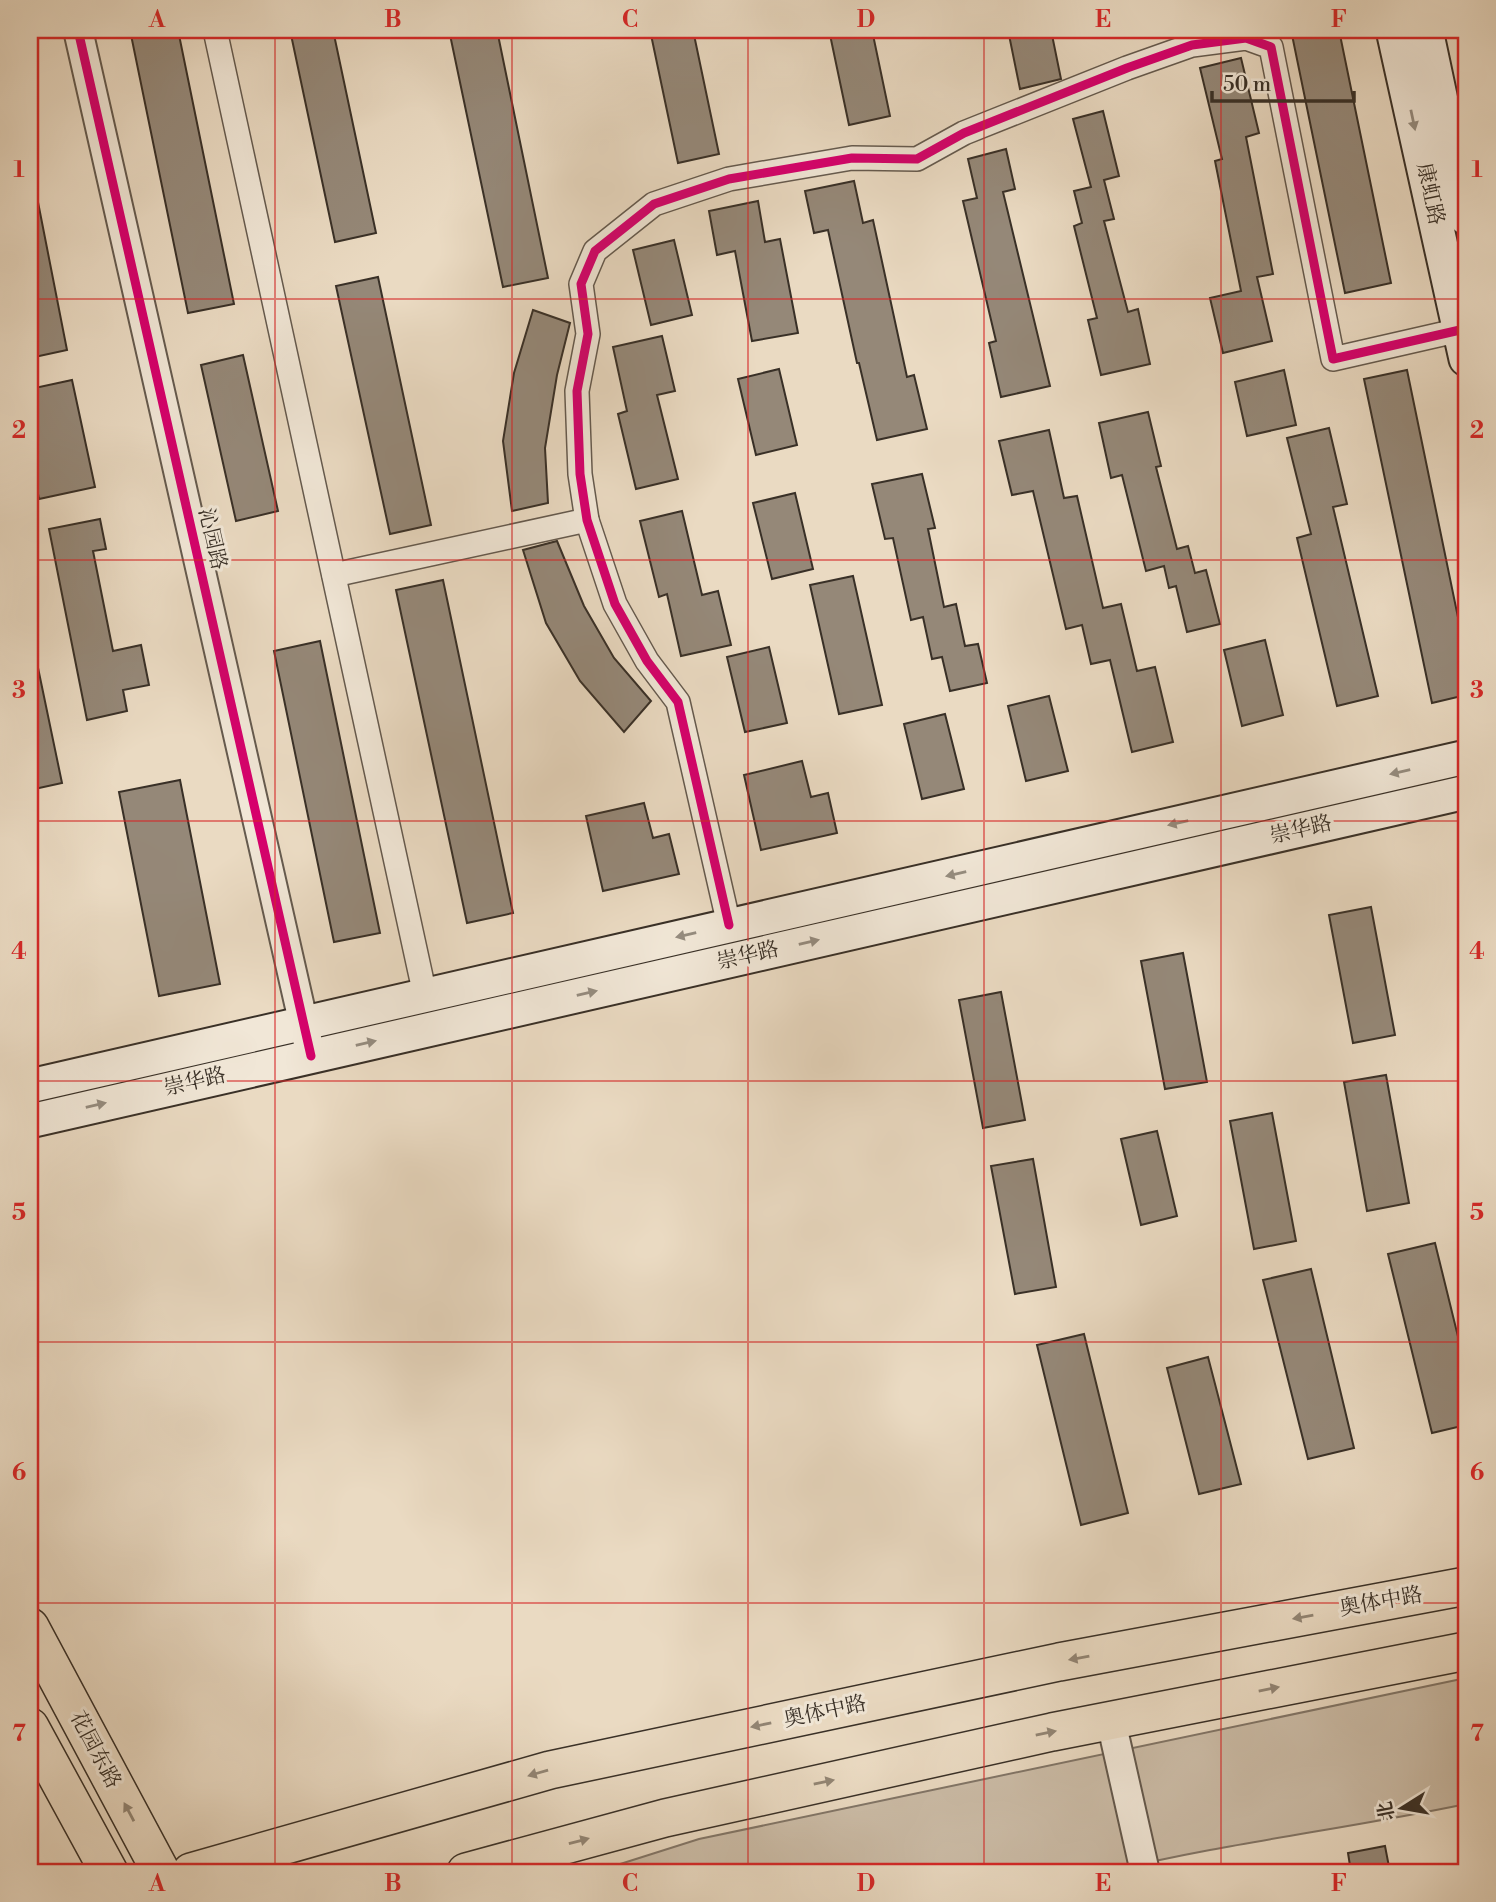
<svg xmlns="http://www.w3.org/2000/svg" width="1496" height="1902" font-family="'Libre Bodoni','Noto Serif SC',serif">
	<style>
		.green { fill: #ccbda8; stroke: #827668; stroke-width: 2 }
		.building { fill: #958878; stroke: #393027; stroke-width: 2 }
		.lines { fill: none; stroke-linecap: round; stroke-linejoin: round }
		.minor-casing { stroke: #655a4e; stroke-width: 26 }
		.tertiary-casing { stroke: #655a4e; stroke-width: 32 }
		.secondary-casing { stroke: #393027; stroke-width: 37 }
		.primary-casing { stroke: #393027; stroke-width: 40 }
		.minor { stroke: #f1e7d7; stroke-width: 23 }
		.tertiary { stroke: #f1e7d7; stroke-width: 28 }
		.secondary { stroke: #f1e7d7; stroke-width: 33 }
		.primary { stroke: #eadac2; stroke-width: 37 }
		.cycleway-casing { stroke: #f1e7d7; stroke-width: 13 }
		.cycleway { stroke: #d6006c; stroke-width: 9 }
		.oneway { fill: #958c7f }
		.oneway2 { fill: #928574 }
		.grid { fill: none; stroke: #d62828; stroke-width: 2; stroke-opacity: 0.55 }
		.labels { text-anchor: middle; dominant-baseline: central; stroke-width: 6; stroke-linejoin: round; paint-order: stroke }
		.street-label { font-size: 21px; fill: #393027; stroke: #f1e7d7 }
		.neatline { fill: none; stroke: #d62828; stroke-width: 2.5 }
		.grid-label { font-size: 23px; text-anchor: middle; font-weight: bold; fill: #d62828 }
	</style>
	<rect width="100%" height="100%" fill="#eadac2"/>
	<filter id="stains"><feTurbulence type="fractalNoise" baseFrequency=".00286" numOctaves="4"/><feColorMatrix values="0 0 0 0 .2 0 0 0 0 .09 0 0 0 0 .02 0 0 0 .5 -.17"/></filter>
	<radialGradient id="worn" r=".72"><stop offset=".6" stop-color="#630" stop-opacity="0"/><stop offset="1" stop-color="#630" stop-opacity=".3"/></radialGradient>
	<path class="green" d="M1466,1678V1804C1347,1829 1225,1843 1107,1872H595L699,1839Z"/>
	<g class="building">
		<polygon points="130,30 178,30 234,304 188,313"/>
		<polygon points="290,30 333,30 376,233 335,242"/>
		<polygon points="449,30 497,30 548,278 503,287"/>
		<polygon points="650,30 693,30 719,154 678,163"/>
		<polygon points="829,30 872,30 890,116 849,125"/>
		<polygon points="1008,30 1051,30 1061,79 1020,89"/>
		<polygon points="1291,30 1339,30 1391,283 1345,293"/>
		<polygon points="1241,58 1259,133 1246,137 1273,274 1257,277 1272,341 1223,353 1210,298 1241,291 1215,161 1222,159 1200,68"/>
		<polygon points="1103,111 1119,176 1104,180 1114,219 1104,221 1128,312 1138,309 1150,364 1101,375 1088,320 1097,318 1074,226 1082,223 1074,191 1091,187 1073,119"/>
		<polygon points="1006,149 1015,189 1003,192 1050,386 1001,397 989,343 996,341 963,201 977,198 968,159"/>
		<polygon points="854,181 863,223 873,220 907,377 914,375 927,429 877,440 859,363 857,363 828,230 814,233 805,191"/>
		<polygon points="30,197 37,197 67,350 30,358"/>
		<polygon points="758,201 765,242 780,239 798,333 752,341 735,251 717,255 709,211"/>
		<polygon points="674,240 692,315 651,325 633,250"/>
		<polygon points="378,277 431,525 390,534 336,286"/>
		<polygon points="533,310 570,323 557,375 545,448 548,503 512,511 503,441 514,373"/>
		<polygon points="662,336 675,391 657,395 678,479 636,489 618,414 627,411 613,347"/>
		<polygon points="243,355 278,511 236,521 201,365"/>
		<polygon points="779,369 797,445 756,455 738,379"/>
		<polygon points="1284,370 1296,425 1247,436 1235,382"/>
		<polygon points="1407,370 1466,656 1466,695 1432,703 1364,379"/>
		<polygon points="72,380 95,487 39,499 30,454 30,389"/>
		<polygon points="1148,412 1161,466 1156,467 1177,549 1188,546 1195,573 1206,570 1220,624 1187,632 1176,586 1169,588 1164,566 1146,571 1122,475 1111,478 1099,423"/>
		<polygon points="1329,428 1347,504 1333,507 1378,696 1337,706 1297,538 1311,534 1287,438"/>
		<polygon points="1049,430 1064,498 1077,496 1103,608 1121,604 1137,671 1155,667 1173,742 1132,752 1110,660 1091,664 1082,625 1066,629 1033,491 1012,495 999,441"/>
		<polygon points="922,474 935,528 928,529 944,607 956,604 965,646 978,644 987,683 950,691 942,657 932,659 923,617 911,620 893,538 885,539 872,484"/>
		<polygon points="795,493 813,569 772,579 753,503"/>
		<polygon points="682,511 702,595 718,591 731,645 681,656 667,594 659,597 640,521"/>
		<polygon points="100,519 106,549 93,551 113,651 141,645 149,685 123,690 127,711 87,720 49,529"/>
		<polygon points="557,541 584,606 614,658 651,701 624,732 580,681 546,623 523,550"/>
		<polygon points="853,576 882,705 839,714 810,585"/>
		<polygon points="443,580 513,913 467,923 396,590"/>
		<polygon points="1265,640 1283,715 1242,726 1224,650"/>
		<polygon points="320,641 380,933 334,942 274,651"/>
		<polygon points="769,647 787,723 745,732 727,657"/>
		<polygon points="37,663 62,783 30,790 30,664"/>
		<polygon points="1049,696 1068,771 1026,781 1008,706"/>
		<polygon points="945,714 964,789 922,799 904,724"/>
		<polygon points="802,761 811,797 828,793 837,833 761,850 744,775"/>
		<polygon points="180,780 220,984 159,996 119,792"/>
		<polygon points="644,803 653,838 669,834 679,874 603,891 586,816"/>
		<polygon points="1371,907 1395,1035 1353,1043 1329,915"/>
		<polygon points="1183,953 1207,1082 1165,1089 1141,961"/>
		<polygon points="1001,992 1025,1120 983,1128 959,1000"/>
		<polygon points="1386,1075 1409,1203 1367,1211 1344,1082"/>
		<polygon points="1272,1113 1296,1241 1254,1249 1230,1121"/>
		<polygon points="1157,1131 1177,1216 1141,1225 1121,1139"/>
		<polygon points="1033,1159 1056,1287 1015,1294 991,1166"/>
		<polygon points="1435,1243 1466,1369 1466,1425 1432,1433 1388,1254"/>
		<polygon points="1311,1269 1354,1448 1308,1459 1263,1280"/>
		<polygon points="1084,1334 1128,1513 1081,1525 1037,1345"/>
		<polygon points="1208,1357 1241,1484 1199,1494 1167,1368"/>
		<polygon points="1385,1846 1390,1872 1351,1872 1348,1853"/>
	</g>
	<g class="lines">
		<defs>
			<g id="minor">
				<polyline points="215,30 425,995"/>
				<polyline points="334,575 587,520"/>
				<polyline points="729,925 678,702 647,661 615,604 587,520 580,474 577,391 588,334 581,284 595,251 654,204 729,179 852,158 917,159 964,133 1127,68 1192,45 1246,38 1271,47 1333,359 1460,330"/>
			</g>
			<g id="tertiary">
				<polyline points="78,30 311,1056"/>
				<polyline points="1111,1721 1145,1872"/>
			</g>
			<g id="secondary">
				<polyline points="1393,30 1466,359"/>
				<polyline points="1426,30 1466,218"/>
				<polyline points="30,1086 1466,757"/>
				<polyline points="30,1121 1466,792"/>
			</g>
			<g id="primary">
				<polyline points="30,1627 161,1872"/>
				<polyline points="30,1727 109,1872"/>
				<polyline points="191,1872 550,1770 1059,1662 1466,1586"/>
				<polyline points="466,1872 665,1818 1052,1732 1466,1651"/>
			</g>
		</defs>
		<use href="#minor" class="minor-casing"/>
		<use href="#tertiary" class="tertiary-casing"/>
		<use href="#secondary" class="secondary-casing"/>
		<use href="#primary" class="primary-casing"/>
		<use href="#minor" class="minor"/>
		<use href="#tertiary" class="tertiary"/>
		<use href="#secondary" class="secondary"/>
		<use href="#primary" class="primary"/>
		<defs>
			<g id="cycleway">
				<polyline points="78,30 311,1056"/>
				<polyline points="729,925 678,702 647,661 615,604 587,520 580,474 577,391 588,334 581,284 595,251 654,204 729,179 852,158 917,159 964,133 1127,68 1192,45 1246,38 1271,47 1333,359 1460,330"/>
			</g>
		</defs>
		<use href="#cycleway" class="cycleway-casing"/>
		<use href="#cycleway" class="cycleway"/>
	</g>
	<defs><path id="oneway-solid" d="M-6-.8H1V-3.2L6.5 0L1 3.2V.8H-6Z" transform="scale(1.75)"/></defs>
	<g class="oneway">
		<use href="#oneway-solid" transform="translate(1413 120) rotate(78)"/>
		<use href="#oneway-solid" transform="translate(1400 772) rotate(167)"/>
		<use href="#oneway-solid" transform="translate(1178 823) rotate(167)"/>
		<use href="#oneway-solid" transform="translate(956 874) rotate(167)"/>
		<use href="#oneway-solid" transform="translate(686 935) rotate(167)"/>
		<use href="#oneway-solid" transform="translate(809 942) rotate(-13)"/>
		<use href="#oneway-solid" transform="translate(587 993) rotate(-13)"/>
		<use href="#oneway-solid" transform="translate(366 1043) rotate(-13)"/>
		<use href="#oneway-solid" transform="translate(96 1105) rotate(-13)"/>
	</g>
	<g class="oneway2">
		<use href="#oneway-solid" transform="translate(1303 1617) rotate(170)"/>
		<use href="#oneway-solid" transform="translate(1079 1658) rotate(170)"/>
		<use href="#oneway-solid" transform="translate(1269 1689) rotate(-11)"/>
		<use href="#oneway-solid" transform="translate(761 1725) rotate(168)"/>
		<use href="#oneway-solid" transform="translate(1046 1733) rotate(-12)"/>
		<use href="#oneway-solid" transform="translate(538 1773) rotate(164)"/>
		<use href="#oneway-solid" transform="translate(824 1782) rotate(-12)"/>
		<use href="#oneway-solid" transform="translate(129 1812) rotate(-118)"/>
		<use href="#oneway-solid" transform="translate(579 1841) rotate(-15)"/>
	</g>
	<path class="grid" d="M275,30V1872M512,30V1872M748,30V1872M984,30V1872M1221,30V1872M30,299H1466M30,560H1466M30,821H1466M30,1081H1466M30,1342H1466M30,1603H1466"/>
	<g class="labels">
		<g class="street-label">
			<text transform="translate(1430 194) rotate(78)">康虹路</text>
			<text transform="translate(212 539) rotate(77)">沁园路</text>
			<text transform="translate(1301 830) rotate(-13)">崇华路</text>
			<text transform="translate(748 956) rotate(-13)">崇华路</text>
			<text transform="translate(195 1082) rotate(-13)">崇华路</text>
			<text transform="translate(1381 1602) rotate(-10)">奥体中路</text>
			<text transform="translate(825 1712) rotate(-12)">奥体中路</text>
			<text transform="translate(95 1750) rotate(62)">花园东路</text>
		</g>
	</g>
	<rect width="1496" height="1902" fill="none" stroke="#eadac2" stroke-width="77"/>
	<g transform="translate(1402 1808) rotate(259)" stroke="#f1e7d7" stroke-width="5" paint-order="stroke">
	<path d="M0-5L12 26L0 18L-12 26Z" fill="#393027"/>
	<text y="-10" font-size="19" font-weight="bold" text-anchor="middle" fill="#393027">北</text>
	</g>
	<path d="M1212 91v10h142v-10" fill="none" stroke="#393027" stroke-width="3.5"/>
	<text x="1223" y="91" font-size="21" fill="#393027" stroke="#f1e7d7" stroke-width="5" paint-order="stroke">50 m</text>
	<rect x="38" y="38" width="1420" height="1826" class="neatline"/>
	<g class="grid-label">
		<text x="157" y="27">A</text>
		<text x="393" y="27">B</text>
		<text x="630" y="27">C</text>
		<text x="866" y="27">D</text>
		<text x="1103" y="27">E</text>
		<text x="1339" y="27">F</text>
		<text x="19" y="177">1</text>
		<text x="1477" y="177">1</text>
		<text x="19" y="438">2</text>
		<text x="1477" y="438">2</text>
		<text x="19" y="698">3</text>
		<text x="1477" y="698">3</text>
		<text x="19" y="959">4</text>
		<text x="1477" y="959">4</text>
		<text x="19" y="1220">5</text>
		<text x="1477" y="1220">5</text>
		<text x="19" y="1480">6</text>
		<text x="1477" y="1480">6</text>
		<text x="19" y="1741">7</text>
		<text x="1477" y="1741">7</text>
		<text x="157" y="1891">A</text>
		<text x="393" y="1891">B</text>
		<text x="630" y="1891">C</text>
		<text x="866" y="1891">D</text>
		<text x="1103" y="1891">E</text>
		<text x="1339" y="1891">F</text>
	</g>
	<rect width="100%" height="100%" filter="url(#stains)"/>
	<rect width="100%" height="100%" fill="url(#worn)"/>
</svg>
